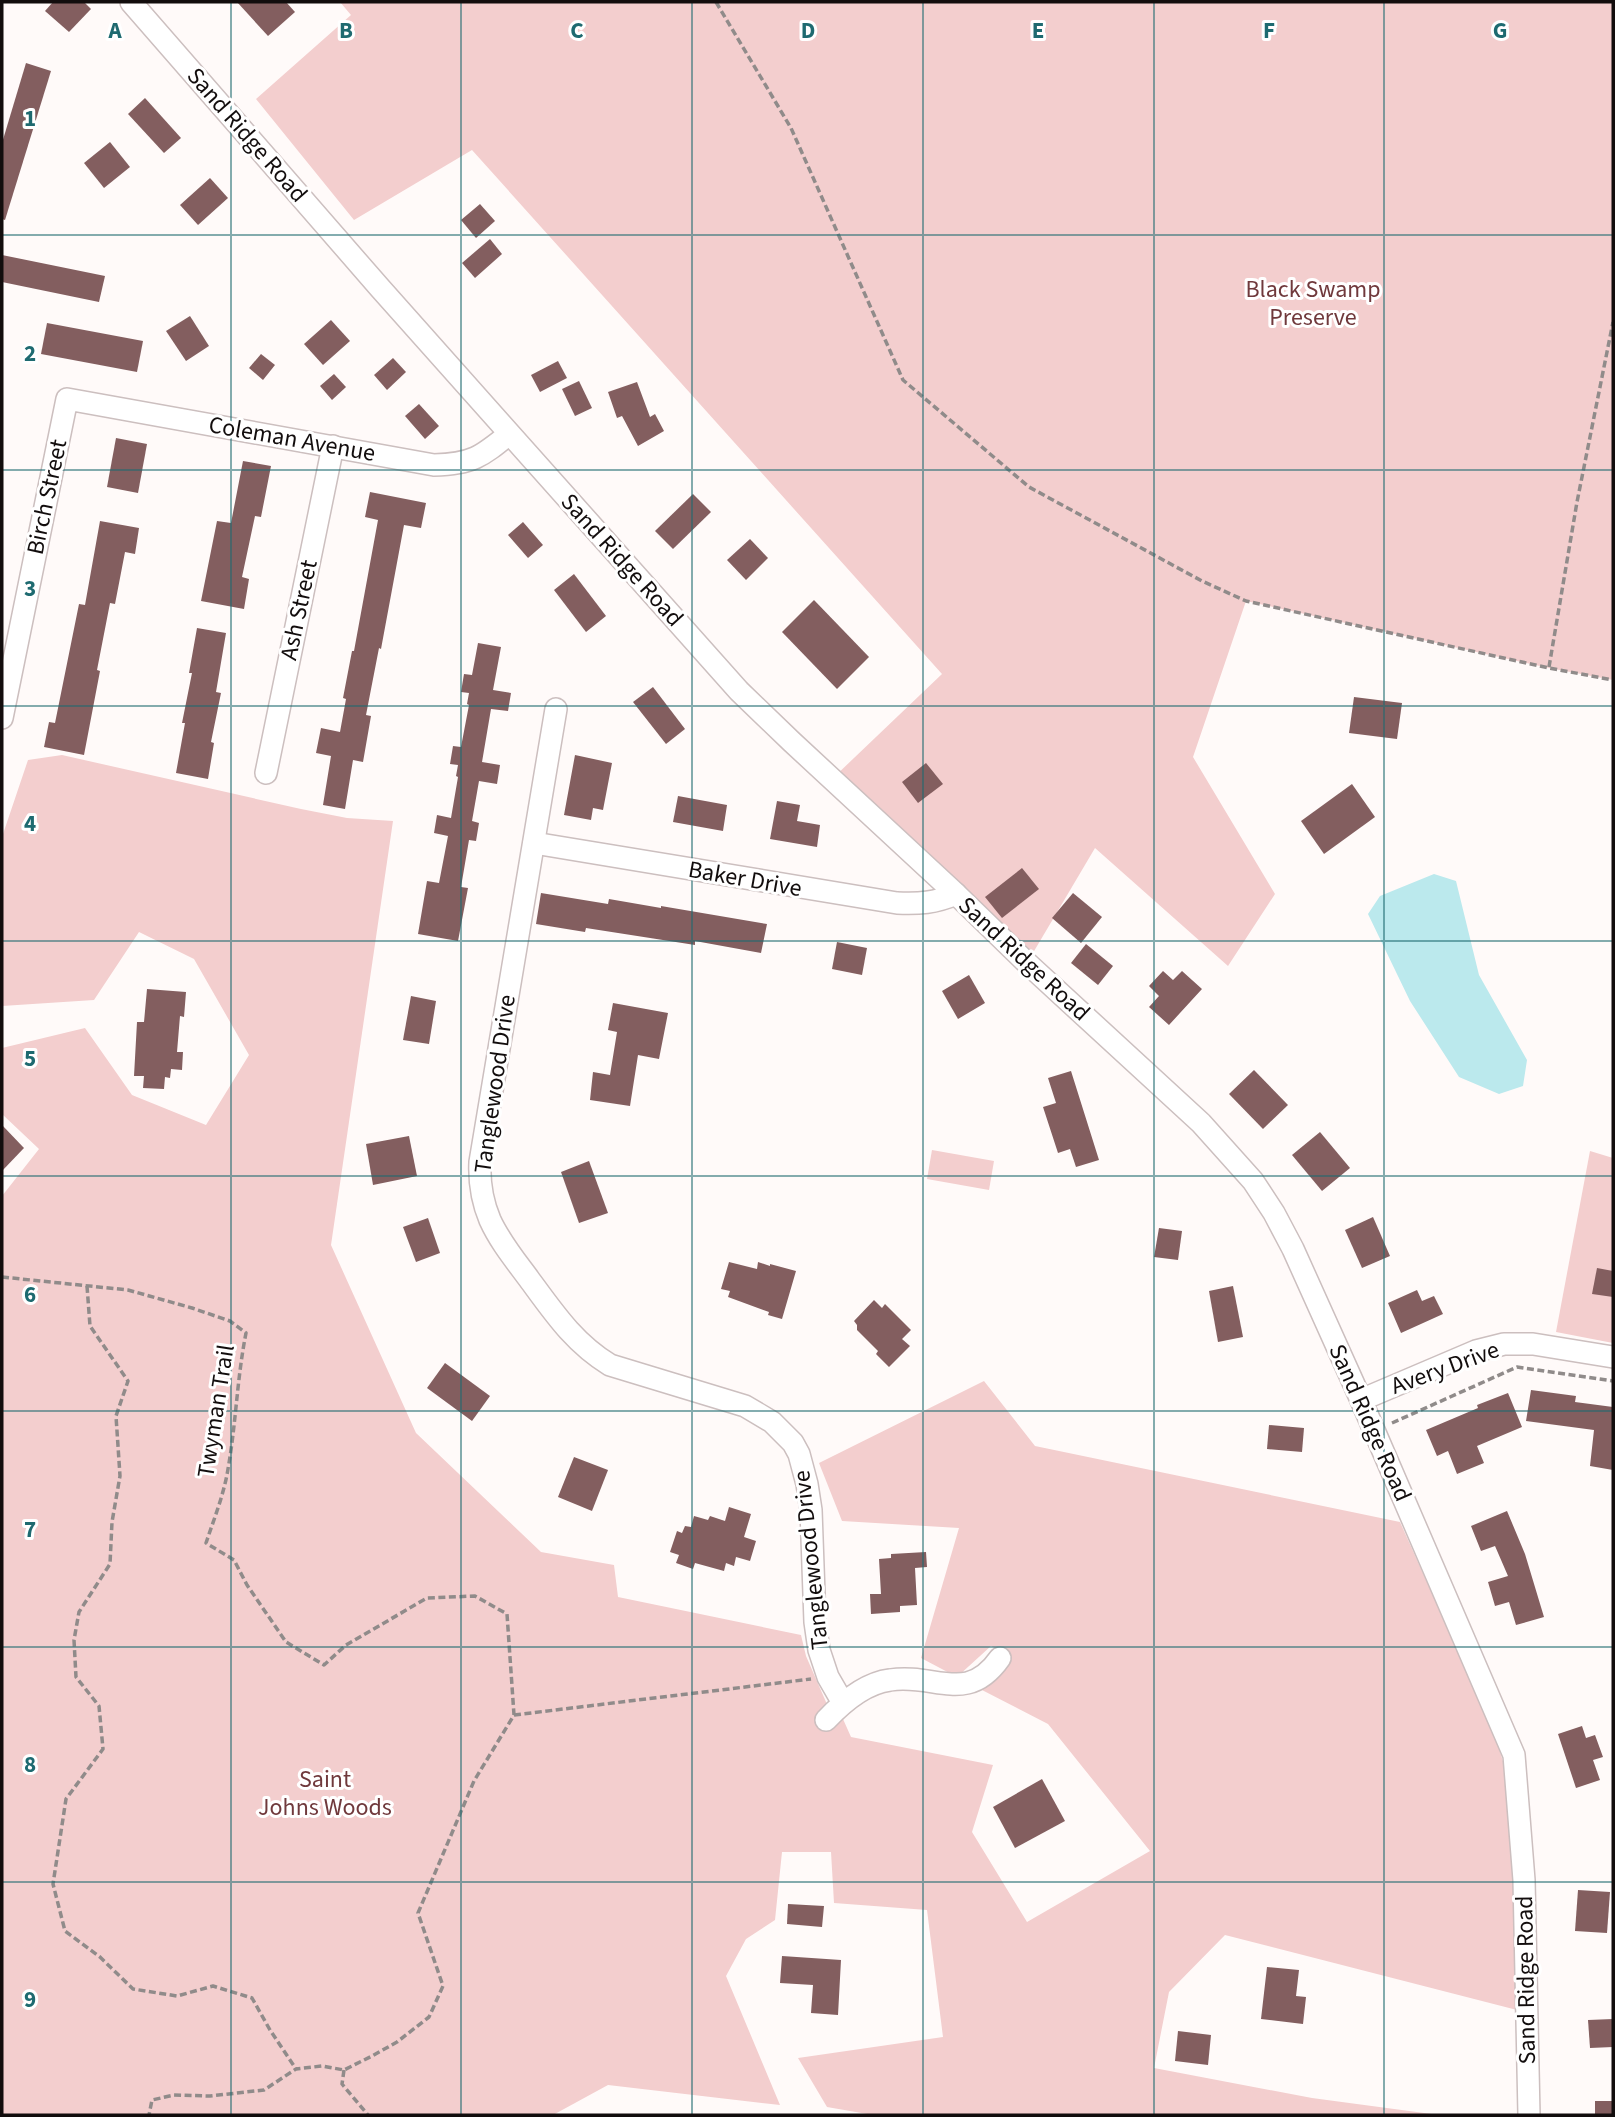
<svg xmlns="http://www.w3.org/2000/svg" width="1615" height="2117" font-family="'Source Sans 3',sans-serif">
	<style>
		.green { fill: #f3cece }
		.water { fill: #bbe9ed }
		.building { fill: #835e5f }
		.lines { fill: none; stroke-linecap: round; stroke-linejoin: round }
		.minor-casing { stroke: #ccbfbf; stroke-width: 24 }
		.path { stroke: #908b8a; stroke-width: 3.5; stroke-dasharray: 7 3.5; stroke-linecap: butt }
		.minor { stroke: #fff; stroke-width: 21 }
		.grid { fill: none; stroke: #1e6a70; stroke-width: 2; stroke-opacity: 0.55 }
		.labels { text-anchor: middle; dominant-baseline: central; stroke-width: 6; stroke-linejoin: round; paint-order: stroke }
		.street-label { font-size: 24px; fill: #120d0d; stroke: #fff }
		.park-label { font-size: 24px; fill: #70393c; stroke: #fff }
		.grid-label { font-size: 23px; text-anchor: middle; font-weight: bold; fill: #1e6a70; stroke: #fff; stroke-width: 6; stroke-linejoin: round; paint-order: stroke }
	</style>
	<rect width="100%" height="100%" fill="#fffaf9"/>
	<g class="green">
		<polygon points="340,2 1613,2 1613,680 1549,668 1246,601 1193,757 1275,894 1228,966 1095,848 1027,963 832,779 942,674 472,150 354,220 256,99 351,15"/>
		<polygon points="62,755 301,809 347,818 393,821 331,1245 416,1433 541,1552 614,1565 618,1597 801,1635 806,1656 836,1725 843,1719 851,1737 993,1765 972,1832 1027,1922 1150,1851 1048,1724 980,1689 1011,1657 991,1646 957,1677 921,1658 959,1528 842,1521 819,1463 984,1381 1035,1446 1400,1522 1494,1732 1509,1781 1517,1833 1517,2010 1225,1935 1169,1992 1154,2068 1312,2098 1439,2115 873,2115 827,2107 798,2058 943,2037 927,1910 834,1903 831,1852 782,1852 775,1920 746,1939 726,1976 780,2105 608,2085 553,2115 2,2115 2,1196 39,1149 2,1114 2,1048 85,1028 132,1095 206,1125 249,1055 194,959 139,932 94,1000 2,1006 2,837 28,760"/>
		<polygon points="932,1150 994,1161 989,1190 927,1179"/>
		<polygon points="1590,1151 1613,1158 1613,1343 1556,1332"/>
	</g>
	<polygon class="water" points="1434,874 1456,881 1479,975 1527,1060 1523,1086 1499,1094 1459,1077 1410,1001 1368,914 1380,896"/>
	<g class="building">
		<polygon points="53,2 84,2 91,9 69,32 45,11"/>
		<polygon points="237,2 286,2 295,12 268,36"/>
		<polygon points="26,63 51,71 5,220 2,219 2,143"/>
		<polygon points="145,98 181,138 164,153 128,114"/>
		<polygon points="110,142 130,167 104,188 84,163"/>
		<polygon points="210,178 228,198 198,225 180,205"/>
		<polygon points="480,204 495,221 476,238 461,220"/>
		<polygon points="490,239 502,254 475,278 462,263"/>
		<polygon points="2,255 105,276 99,302 2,282"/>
		<polygon points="190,316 209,346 186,361 166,331"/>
		<polygon points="331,320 350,341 323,365 304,344"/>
		<polygon points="47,323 143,341 137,372 41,354"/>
		<polygon points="261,354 275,365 263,380 249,368"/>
		<polygon points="393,358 406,372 387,390 374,375"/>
		<polygon points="558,361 567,378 540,392 531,375"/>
		<polygon points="334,374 346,387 332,400 320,386"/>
		<polygon points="579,381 592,408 575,416 562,389"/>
		<polygon points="637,382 650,417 655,414 664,431 638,446 622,416 617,418 608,392"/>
		<polygon points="419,404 439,426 425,439 405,416"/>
		<polygon points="116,438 147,444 138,493 107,487"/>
		<polygon points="243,461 271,466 261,517 255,516 242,577 249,579 244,609 201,601 217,521 231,523"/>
		<polygon points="370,492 426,503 421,528 404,525 381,649 379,648 366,715 371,716 363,762 353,760 345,809 323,805 331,756 316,753 321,728 340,732 346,699 343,698 352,651 354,651 378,520 365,517"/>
		<polygon points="693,494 711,512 673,549 655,531"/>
		<polygon points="100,521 139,528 135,554 125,552 115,604 110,603 97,670 100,671 84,755 44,747 49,722 55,723 79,604 85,605"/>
		<polygon points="523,522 543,545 528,558 508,535"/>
		<polygon points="750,539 768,558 746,580 727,560"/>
		<polygon points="574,574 606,616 586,632 554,590"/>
		<polygon points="814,600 869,657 837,689 782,632"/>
		<polygon points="197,628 226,633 216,692 221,693 211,742 214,743 208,779 176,773 185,723 182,723 192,673 189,673"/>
		<polygon points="478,643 501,647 493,690 511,693 508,711 491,709 482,762 500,765 497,784 479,781 472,821 479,823 476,841 469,840 461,887 468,888 458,941 418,934 427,881 439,883 448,836 434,833 437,815 451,818 458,777 456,776 458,765 450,764 453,746 461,747 469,705 467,704 469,693 461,692 464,674 472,675"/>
		<polygon points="653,687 685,729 666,744 633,702"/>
		<polygon points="1354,697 1402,703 1397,739 1349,733"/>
		<polygon points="575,755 612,763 603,810 593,808 591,820 564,815"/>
		<polygon points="926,763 943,784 918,803 902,782"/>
		<polygon points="1352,784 1375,817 1324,854 1301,821"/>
		<polygon points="678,796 727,805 723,831 673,822"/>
		<polygon points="777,801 800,805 797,821 820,825 817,847 770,839"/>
		<polygon points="1022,868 1039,889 1002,918 985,897"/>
		<polygon points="541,893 608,904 609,899 661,908 661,906 767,924 761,953 695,941 695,945 586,928 585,932 536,924"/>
		<polygon points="1073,893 1102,917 1081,943 1052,918"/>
		<polygon points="837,942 867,948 862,975 832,969"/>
		<polygon points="1086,944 1113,966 1098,985 1071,963"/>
		<polygon points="1163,971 1173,980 1182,971 1202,989 1169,1025 1149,1007 1159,996 1149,986"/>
		<polygon points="969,975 985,1003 958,1019 942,991"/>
		<polygon points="147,989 186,992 184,1017 180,1016 177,1052 183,1052 182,1070 171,1069 170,1078 165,1077 164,1089 143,1088 144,1076 134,1076 137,1022 144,1022"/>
		<polygon points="411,996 436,1001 429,1044 403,1040"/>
		<polygon points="613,1003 668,1013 659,1059 638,1055 630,1106 590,1100 593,1072 610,1075 617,1032 608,1030"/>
		<polygon points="1254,1070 1288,1105 1263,1129 1229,1094"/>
		<polygon points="1071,1071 1099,1160 1076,1167 1070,1149 1058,1153 1043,1107 1056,1103 1048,1078"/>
		<polygon points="2,1125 24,1148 2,1171"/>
		<polygon points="1320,1132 1350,1168 1322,1191 1292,1155"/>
		<polygon points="409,1136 417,1176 373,1185 366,1144"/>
		<polygon points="589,1161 608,1213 579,1223 561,1172"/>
		<polygon points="1373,1217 1390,1256 1362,1268 1345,1230"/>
		<polygon points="428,1218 440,1253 416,1262 403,1227"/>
		<polygon points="1159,1228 1182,1231 1178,1260 1154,1257"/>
		<polygon points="729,1262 757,1269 758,1262 770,1266 770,1264 796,1271 782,1319 768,1315 769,1312 728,1297 730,1291 721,1289"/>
		<polygon points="1597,1268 1613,1271 1613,1297 1592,1294"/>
		<polygon points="1233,1286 1243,1337 1218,1342 1209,1291"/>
		<polygon points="1417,1290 1422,1301 1434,1296 1443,1314 1401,1333 1388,1303"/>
		<polygon points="874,1300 882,1308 885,1304 911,1330 902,1339 910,1346 889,1367 876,1354 878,1351 857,1330 857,1325 854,1321"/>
		<polygon points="445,1363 490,1396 472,1421 427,1388"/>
		<polygon points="1531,1390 1576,1396 1575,1402 1613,1407 1613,1470 1590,1466 1594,1430 1526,1421"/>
		<polygon points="1508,1393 1522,1427 1477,1446 1484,1463 1457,1474 1448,1451 1437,1456 1426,1430 1478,1408 1477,1405"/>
		<polygon points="1269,1425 1304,1428 1302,1452 1267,1449"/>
		<polygon points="574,1457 608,1470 592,1511 558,1497"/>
		<polygon points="729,1507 751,1514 744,1537 756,1541 750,1561 736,1557 734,1566 726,1563 724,1571 695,1563 693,1569 676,1563 679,1555 670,1552 677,1531 682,1533 685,1526 691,1527 694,1516 708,1520 710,1516 725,1521"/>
		<polygon points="1507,1511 1525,1554 1544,1617 1516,1625 1509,1602 1495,1606 1488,1582 1508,1576 1495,1546 1481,1551 1471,1526"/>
		<polygon points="926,1552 927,1567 915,1568 917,1605 900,1606 900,1612 871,1614 870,1594 881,1594 879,1559 891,1558 891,1554"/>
		<polygon points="1582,1726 1586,1738 1595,1735 1603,1757 1593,1760 1600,1780 1576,1788 1558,1734"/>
		<polygon points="1042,1779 1065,1821 1015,1848 993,1807"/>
		<polygon points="1578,1890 1610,1892 1607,1933 1575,1931"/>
		<polygon points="788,1904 824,1906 822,1927 787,1924"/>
		<polygon points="782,1956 841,1960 838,2015 811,2013 813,1985 780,1983"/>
		<polygon points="1267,1967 1299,1970 1296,1996 1306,1997 1303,2024 1261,2019"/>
		<polygon points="1613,2019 1613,2047 1590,2048 1588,2020"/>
		<polygon points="1178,2031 1211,2035 1208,2065 1175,2061"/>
		<rect x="1595" y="2101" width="18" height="14"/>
	</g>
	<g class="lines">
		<defs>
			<g id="minor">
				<polyline points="131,2 380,288 739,691 792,742 956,894 1027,963 1201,1123 1253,1181 1274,1213 1293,1249 1361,1400 1514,1755 1524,1880 1529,2115"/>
				<path d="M556,709L480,1162C479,1183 482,1201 490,1220C500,1242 515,1260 529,1279C554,1313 574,1343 610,1365L745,1406L772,1422L793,1443L799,1454L807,1484L811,1510L815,1622L819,1650L828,1677L843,1703"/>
				<path d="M2,718L67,399L434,465C472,464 481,457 509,434"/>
				<polyline points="266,773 333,446"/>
				<path d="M534,843L897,903C919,904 935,903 956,894"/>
				<polyline points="1361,1400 1476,1351 1504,1344 1533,1344 1613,1357"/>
				<path d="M826,1720C842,1703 866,1683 890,1680C936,1673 967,1705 1000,1658"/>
			</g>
		</defs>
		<use href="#minor" class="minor-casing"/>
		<g class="path">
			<polyline points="716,2 791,128 903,380 1029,487 1202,581 1246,601 1549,668 1613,680"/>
			<polyline points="1549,667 1577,502 1613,322"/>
			<path d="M2,1277L128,1290L192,1308L230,1321L246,1333C237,1378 236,1424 228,1469C224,1494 214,1519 206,1543L234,1560L247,1585L286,1642L324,1665L346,1645L427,1598L475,1596L507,1614L514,1715L474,1781L418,1913L443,1986L429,2017L397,2042L372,2056L344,2070L322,2066L296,2069L264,2090L210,2096L174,2095L152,2100L149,2115"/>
			<polyline points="87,1286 90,1326 128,1381 116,1416 120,1476 112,1522 110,1564 79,1612 74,1640 76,1677 99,1706 103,1749 66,1799 53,1884 65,1931 100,1957 133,1989 177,1996 213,1986 252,1998 270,2030 296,2069"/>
			<polyline points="1392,1423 1517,1367 1613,1381"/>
			<polyline points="514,1715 811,1679"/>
			<polyline points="344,2070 342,2084 368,2115"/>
		</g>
		<use href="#minor" class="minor"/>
	</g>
	<path class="grid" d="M231,2V2115M461,2V2115M692,2V2115M923,2V2115M1154,2V2115M1384,2V2115M2,235H1613M2,470H1613M2,706H1613M2,941H1613M2,1176H1613M2,1411H1613M2,1647H1613M2,1882H1613"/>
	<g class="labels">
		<g class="street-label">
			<text transform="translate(247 135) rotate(49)">Sand Ridge Road</text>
			<text transform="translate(292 439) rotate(10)">Coleman Avenue</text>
			<text transform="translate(47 497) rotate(-78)">Birch Street</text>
			<text transform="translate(622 560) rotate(48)">Sand Ridge Road</text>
			<text transform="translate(299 610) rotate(-78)">Ash Street</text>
			<text transform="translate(745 879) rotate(10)">Baker Drive</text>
			<text transform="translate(1024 959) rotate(43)">Sand Ridge Road</text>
			<text transform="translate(495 1084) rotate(-82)">Tanglewood Drive</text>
			<text transform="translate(1445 1368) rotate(-20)">Avery Drive</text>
			<text transform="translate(216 1411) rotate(-81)">Twyman Trail</text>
			<text transform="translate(1370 1423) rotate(66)">Sand Ridge Road</text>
			<text transform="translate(811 1560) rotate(-96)">Tanglewood Drive</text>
			<text transform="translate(1526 1980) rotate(-91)">Sand Ridge Road</text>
		</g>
		<g class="park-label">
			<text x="1313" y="289">Black Swamp<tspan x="1313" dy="28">Preserve</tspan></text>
			<text x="325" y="1779">Saint<tspan x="325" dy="28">Johns Woods</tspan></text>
		</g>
	</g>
	<g class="grid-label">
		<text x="115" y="38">A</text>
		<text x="346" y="38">B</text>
		<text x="577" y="38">C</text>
		<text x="808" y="38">D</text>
		<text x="1038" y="38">E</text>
		<text x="1269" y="38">F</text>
		<text x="1500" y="38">G</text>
		<text x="30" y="126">1</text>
		<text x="30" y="361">2</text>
		<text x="30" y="596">3</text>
		<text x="30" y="831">4</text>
		<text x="30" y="1066">5</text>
		<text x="30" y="1302">6</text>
		<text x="30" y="1537">7</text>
		<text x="30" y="1772">8</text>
		<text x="30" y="2007">9</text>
	</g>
	<rect width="1615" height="2117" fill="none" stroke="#120d0d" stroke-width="7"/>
</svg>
